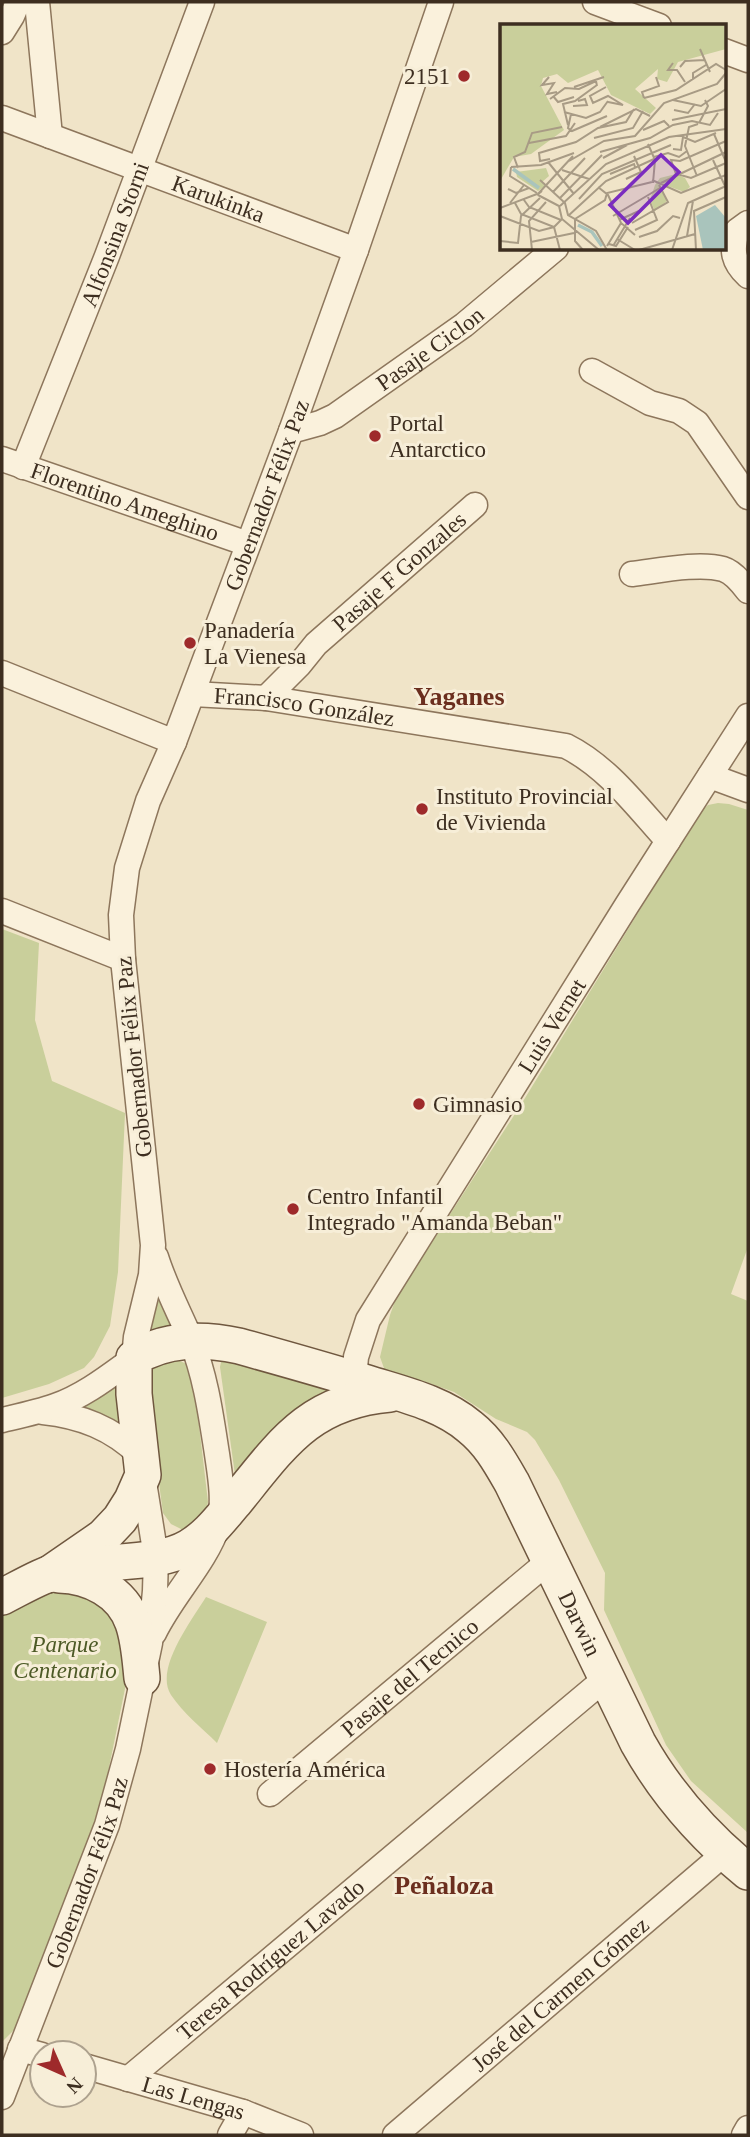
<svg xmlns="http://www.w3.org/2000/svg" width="750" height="2137" font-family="Georgia,serif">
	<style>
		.green { fill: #c9cf9b }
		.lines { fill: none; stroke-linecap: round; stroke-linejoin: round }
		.street-casing { stroke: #8d765c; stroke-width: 27 }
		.secondary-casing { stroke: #6f573f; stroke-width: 38 }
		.street { stroke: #faf1dc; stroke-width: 24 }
		.secondary { stroke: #faf1dc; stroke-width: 35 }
		.poi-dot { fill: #9e2a2b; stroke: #f7eed8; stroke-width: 2.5 }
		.labels { text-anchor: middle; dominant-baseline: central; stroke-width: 6; stroke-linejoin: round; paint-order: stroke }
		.poi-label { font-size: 23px; fill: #3d2e20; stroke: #f7eed8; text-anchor: start }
		.street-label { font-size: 23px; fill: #3d2e20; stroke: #f7eed8 }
		.park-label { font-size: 23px; font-style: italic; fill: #4d5a26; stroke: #f7eed8 }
		.quarter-label { font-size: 26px; font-weight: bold; fill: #6b2e1e; stroke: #f7eed8 }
		.inset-river { fill: none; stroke: #a9c4bc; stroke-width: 3.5 }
		.inset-road { fill: none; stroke: #a89b85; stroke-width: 2 }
		.view { fill: #7b2cbf; fill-opacity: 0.15; stroke: #7b2cbf; stroke-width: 3.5 }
		.inset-edge { fill: none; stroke: #3d2e20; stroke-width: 3.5 }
	</style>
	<rect width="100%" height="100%" fill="#f0e4c8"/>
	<g class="green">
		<polygon points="718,803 729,804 748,810 748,1247 731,1294 748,1301 748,1833 691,1781 666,1745 604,1610 605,1573 559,1480 535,1440 527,1432 496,1419 454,1392 426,1382 392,1375 385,1371 380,1357 390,1315 395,1301 403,1287 522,1103 699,813 708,805"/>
		<polygon points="2,929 39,943 35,1020 52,1081 125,1113 118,1272 110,1326 94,1357 84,1368 49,1384 2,1398"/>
		<polygon points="157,1279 178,1326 145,1330"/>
		<path d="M175,1359L187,1364L193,1374L208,1502L205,1516L183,1530L171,1524L163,1513L146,1387C152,1365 154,1366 175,1359Z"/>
		<polygon points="227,1359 347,1389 236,1482 220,1367 221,1362"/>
		<path d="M117,1378L124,1429C103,1412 88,1413 63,1410Z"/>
		<polygon points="56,1590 84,1591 119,1620 129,1669 102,1802 94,1828 15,2029 2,2042 2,1610"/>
		<path d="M206,1597L267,1622L217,1743C202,1728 183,1713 171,1695C154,1669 192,1620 206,1597Z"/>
	</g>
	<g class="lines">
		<defs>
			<g id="street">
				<polyline points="37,2 50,136"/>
				<polyline points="595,2 659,26"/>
				<polyline points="2,32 12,16 18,2"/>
				<polyline points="724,51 748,60"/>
				<path id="s1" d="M2,118L356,250"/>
				<path d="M748,223L737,231C731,251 733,262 748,276"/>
				<polyline points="592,371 650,403 679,411 697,423 748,497"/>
				<path id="s2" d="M291,431L320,423L335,416L464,325L556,248"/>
				<path id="s3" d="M2,459L248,544"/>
				<path id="s4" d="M23,467L107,256L202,2"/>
				<path d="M632,574C657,571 699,562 723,569C733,572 742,583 748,591"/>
				<polyline points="2,673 174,742"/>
				<path id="s5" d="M193,694L266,698L566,746C608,767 637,807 668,841"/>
				<path id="s6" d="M266,698L299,665L316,644L475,505"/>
				<polyline points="710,776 748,790"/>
				<polyline points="2,911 123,959"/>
				<path id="s7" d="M354,1379L356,1357L368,1320L627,905L748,716"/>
				<path d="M43,1412C81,1416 112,1428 140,1455"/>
				<path id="s8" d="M2,1420C19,1416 38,1412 55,1406C84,1396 109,1376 134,1358L136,1337L151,1275L153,1245L123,959L121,915L127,868L148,801L174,742L291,431L356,250L441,2"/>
				<path d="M154,1633C173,1594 205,1564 219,1523C225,1502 220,1475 217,1454C211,1416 206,1377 191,1340C179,1312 165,1286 156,1257"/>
				<path id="s9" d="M270,1794L549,1561"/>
				<polyline points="20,2049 42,2055"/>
				<path id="s10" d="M84,2066L243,2112L301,2135"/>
				<path id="s11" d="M128,2079L606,1678"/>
				<path id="s12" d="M2,2097L107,1825L128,1749L150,1643L155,1591L156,1557L143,1476"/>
				<polyline points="230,2135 243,2112"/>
				<path id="s13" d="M395,2135L725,1853"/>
				<polyline points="744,2135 748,2128"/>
			</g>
			<g id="secondary">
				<path id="s14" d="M48,1575L103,1537L120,1519L132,1500L143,1475L134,1394V1358C166,1338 202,1338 239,1346C282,1358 325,1370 367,1383C402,1394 442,1403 470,1427C489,1442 500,1462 512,1483L638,1743C666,1793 704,1836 748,1872"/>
				<path d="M59,1575C90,1576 122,1591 133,1623C139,1640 140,1659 142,1678"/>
				<path d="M2,1597C22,1587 43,1574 64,1569C102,1559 157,1566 189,1547C208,1536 221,1518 235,1502C282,1444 309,1401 390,1394"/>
			</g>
		</defs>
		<use href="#street" class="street-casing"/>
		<use href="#secondary" class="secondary-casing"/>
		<use href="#street" class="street"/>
		<use href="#secondary" class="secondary"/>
	</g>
	<g class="poi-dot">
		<circle cx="464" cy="76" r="7"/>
		<circle cx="375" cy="436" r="7"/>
		<circle cx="190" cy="643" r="7"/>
		<circle cx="422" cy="809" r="7"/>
		<circle cx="419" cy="1104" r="7"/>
		<circle cx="293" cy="1209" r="7"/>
		<circle cx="210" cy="1769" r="7"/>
	</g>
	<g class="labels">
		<g class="poi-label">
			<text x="450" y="76" text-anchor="end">2151</text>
			<text x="389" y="423">Portal<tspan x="389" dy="26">Antarctico</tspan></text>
			<text x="204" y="630">Panadería<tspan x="204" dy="26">La Vienesa</tspan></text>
			<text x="436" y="796">Instituto Provincial<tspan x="436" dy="26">de Vivienda</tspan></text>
			<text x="433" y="1104">Gimnasio</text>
			<text x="307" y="1196">Centro Infantil<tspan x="307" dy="26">Integrado "Amanda Beban"</tspan></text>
			<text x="224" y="1769">Hostería América</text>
		</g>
		<g class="street-label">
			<text stroke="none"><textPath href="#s1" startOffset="231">Karukinka</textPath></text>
			<text stroke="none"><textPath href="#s4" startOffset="250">Alfonsina Storni</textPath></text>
			<text stroke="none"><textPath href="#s2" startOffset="163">Pasaje Ciclon</textPath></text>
			<text stroke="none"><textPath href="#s8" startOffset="1040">Gobernador Félix Paz</textPath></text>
			<text stroke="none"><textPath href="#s3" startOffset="130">Florentino Ameghino</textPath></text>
			<text stroke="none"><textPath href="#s6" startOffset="184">Pasaje F Gonzales</textPath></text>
			<text stroke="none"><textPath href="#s5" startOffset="112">Francisco González</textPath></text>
			<text stroke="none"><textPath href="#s7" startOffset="408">Luis Vernet</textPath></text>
			<text transform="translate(134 1057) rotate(-96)">Gobernador Félix Paz</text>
			<text stroke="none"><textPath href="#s14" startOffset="840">Darwin</textPath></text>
			<text stroke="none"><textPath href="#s9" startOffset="182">Pasaje del Tecnico</textPath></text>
			<text stroke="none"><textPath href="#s12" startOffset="240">Gobernador Félix Paz</textPath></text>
			<text stroke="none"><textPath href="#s11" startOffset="186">Teresa Rodríguez Lavado</textPath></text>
			<text stroke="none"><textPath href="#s13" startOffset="217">José del Carmen Gómez</textPath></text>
			<text stroke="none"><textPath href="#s10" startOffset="114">Las Lengas</textPath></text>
		</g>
		<g class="park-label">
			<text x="65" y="1644">Parque<tspan x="65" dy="26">Centenario</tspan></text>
		</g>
		<g class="quarter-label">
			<text x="459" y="696">Yaganes</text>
			<text x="444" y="1885">Peñaloza</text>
		</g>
	</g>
	<g transform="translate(500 24)">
		<rect width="226" height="226" fill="#f0e4c8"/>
		<path d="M0,0H224L226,25L178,38L167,58L157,55L158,45L135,65L156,84L150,90L111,71L98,46L68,59L57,50L43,54L41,62L64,106L31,130L14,133L0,157ZM46,144L49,152L42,158L45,162L38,167L17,153L16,148ZM176,150L185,154L190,163L184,168L160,159L167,177L155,187L150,176L155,161L160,154Z" fill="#c9cf9b"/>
		<path d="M215,181L226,194V226H203L196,192Z" fill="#a9c4bc"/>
		<path class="inset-river" d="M13,145L39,164M78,201L92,208L102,222"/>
		<path class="inset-road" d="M200,25L210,48M173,39L168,46H177L185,58M180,43L185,37L205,36M49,53L42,61L54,59L47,70L57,68M193,55V49L206,41M74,63L104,53M106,63L90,72L93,79L108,72L123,81L108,78M53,72L58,78L74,73M144,74L176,66L216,40L226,46M144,74L142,68L159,62L156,53M50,75L65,64L79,65L96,57L97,62M173,76L201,82L226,65M73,82L87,81L85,75L78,77M174,86L188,89L195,80M64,88L86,94L100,88L108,77M71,90L68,104L72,107L107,92M172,96L226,85M199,99L208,82L205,76M68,101L63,80L75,77L97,61M100,103L136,85L150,92M143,106L164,97L169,102M214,110L226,138M94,114L133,104L143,87M29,119L66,112L75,99M148,120L155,136L153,159M173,125L181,126L183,113L195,118L216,109M100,128L150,114L173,101L192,97L210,101L218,89M154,133L168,129L179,133L187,127M103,134L127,121M50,135L40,137L39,129L76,118L98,104L126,98L134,85M213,136L225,162M69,137L104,117L135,112L164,79L217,60L226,49M48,138L74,170M11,143L41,141L74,129M11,143L10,152L37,169M18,144L14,133L25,128L32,109L62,103M62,146L89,155M110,150L134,140L135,143M176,150L171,136L180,137L226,117M177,150L191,154L226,139M197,152L185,122L189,103L198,100M126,155L141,148L134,132M40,156L65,179L68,191L96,207L107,226M152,156L181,169L226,151M161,159L226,128M98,163L108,171L121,199L135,211M8,165L16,169L29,164M42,167L37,171L73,132M53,168L85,134M38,171L59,182L62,195L99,226M60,174L102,131M79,175L102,150L171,121M24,176L29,183L61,196M10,179L24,161M15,179L21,190L54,203L60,226M60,182L106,140L169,113L226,105M0,184L37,170M0,192L39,207L54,203L62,195M68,192L106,157L154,135M113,192L160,164M119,196L139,187M132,199L168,178L159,161M135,206L157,196L148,173M187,212L193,177M139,213L157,207L173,192L180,194M117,215L135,226M0,217L18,219L21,192L40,174M31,218L74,209M109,220L116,222L128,203M107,222L121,199M113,222L130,194M32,226L29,197L46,178M83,226L75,217V195L105,176L107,169L152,158M139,226L195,210M172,226L188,179L226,162M196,226L194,187L226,173"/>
		<path class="view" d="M161,131L179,148L128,199L110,181Z"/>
		<rect width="226" height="226" class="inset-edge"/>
	</g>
	<rect width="750" height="2137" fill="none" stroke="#3d2e20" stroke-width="7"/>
	<g transform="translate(63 2074) rotate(135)"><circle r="33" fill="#f7eed8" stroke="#ada18e" stroke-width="2"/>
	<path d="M0-5L12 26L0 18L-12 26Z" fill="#9e2a2b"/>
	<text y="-10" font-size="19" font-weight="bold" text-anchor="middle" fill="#3d2e20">N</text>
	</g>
</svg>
